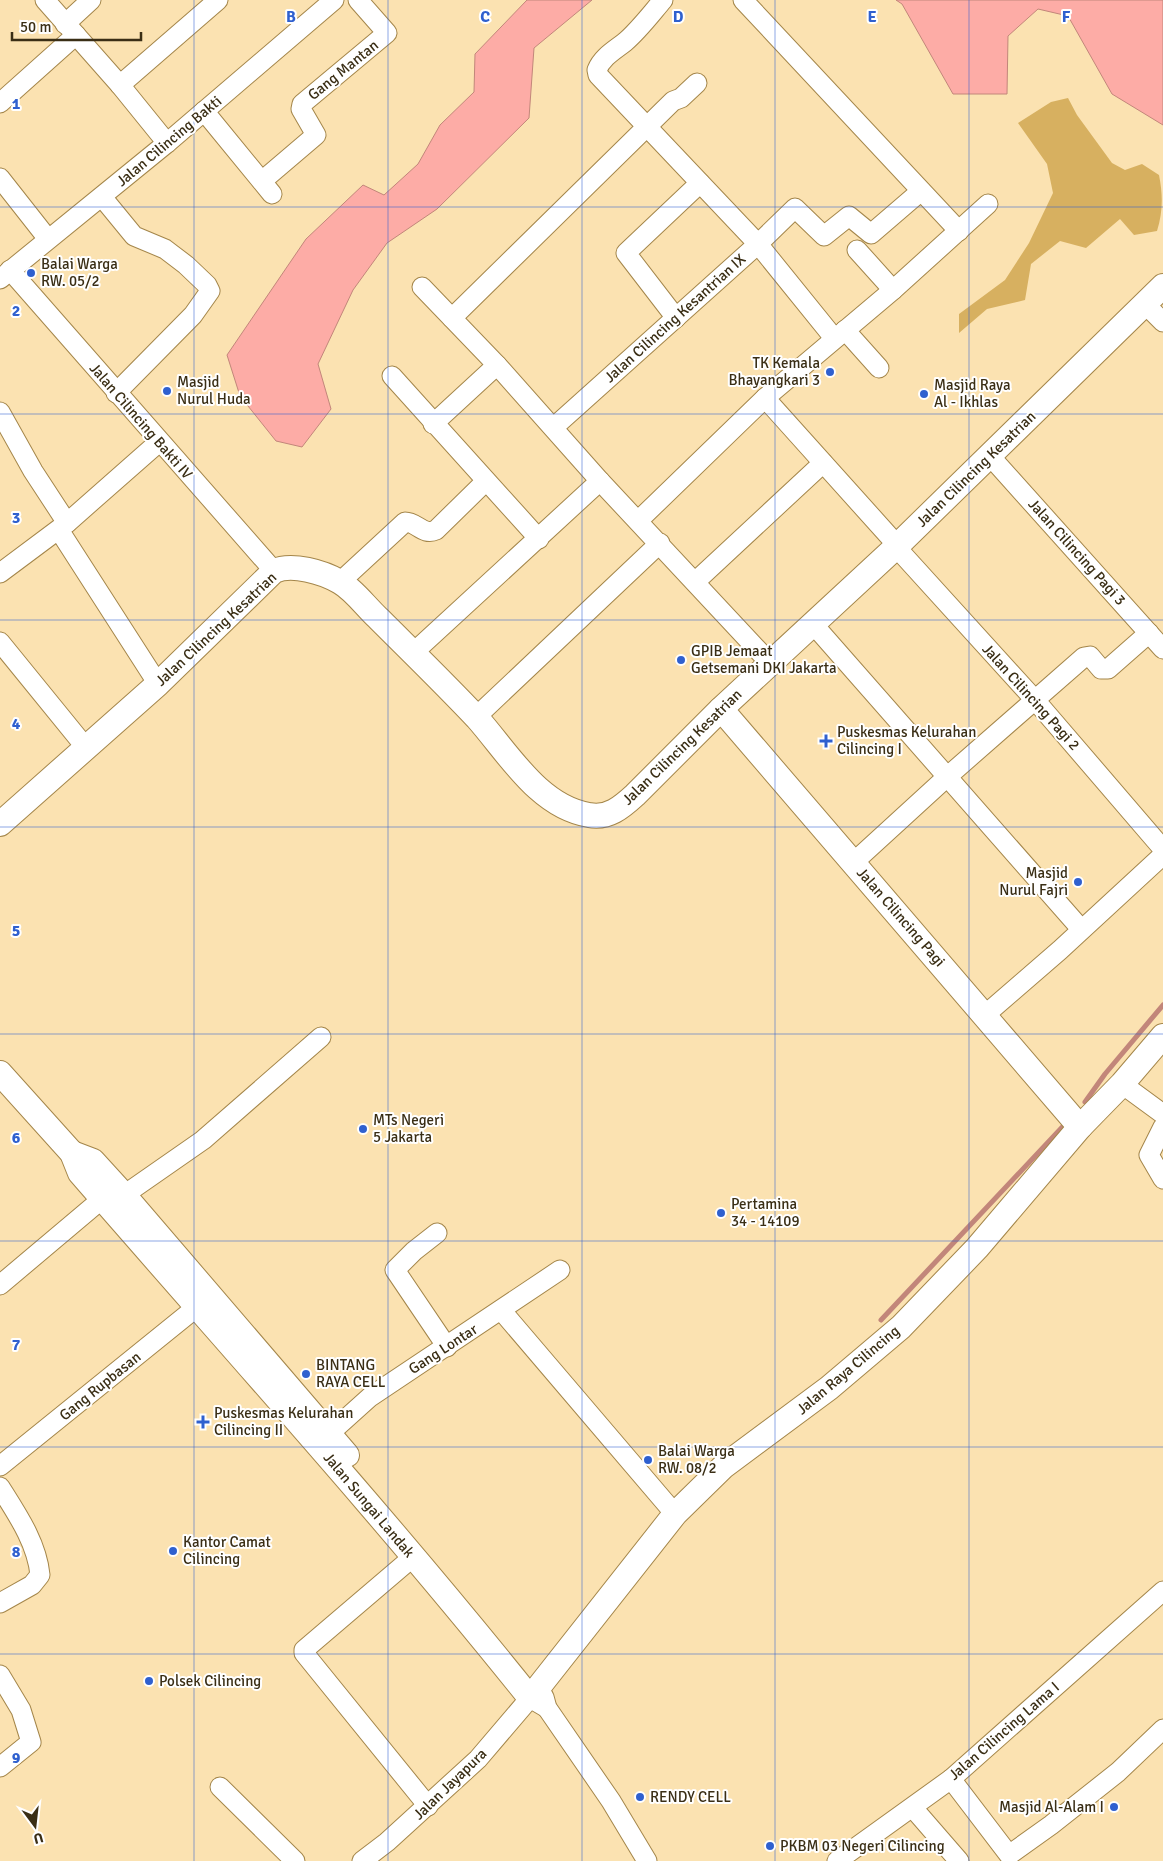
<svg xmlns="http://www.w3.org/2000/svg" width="1163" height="1861" font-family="Signika,sans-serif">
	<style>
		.green { fill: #d7b060 }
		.water { fill: #fdaca6; stroke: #c2867a }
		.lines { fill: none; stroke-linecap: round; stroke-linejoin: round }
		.stream { stroke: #c2867a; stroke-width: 5 }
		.minor-casing { stroke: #a4864a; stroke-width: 21 }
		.tertiary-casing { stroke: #a4864a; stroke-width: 26 }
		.minor { stroke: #fff; stroke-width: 19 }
		.tertiary { stroke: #fff; stroke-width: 24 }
		.grid { fill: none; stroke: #2f60cf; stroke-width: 1; stroke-opacity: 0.55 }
		.poi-dot { fill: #2f60cf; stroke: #fff; stroke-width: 2 }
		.labels { text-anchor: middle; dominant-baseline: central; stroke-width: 4; stroke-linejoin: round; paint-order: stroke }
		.street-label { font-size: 15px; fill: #3a2e15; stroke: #fff }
		.poi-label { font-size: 15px; fill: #3a2e15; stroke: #fff; text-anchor: start }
		.grid-label { font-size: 16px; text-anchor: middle; font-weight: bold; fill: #2f60cf; stroke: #fff; stroke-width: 4; stroke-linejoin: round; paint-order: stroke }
	</style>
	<rect width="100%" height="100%" fill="#fbe2b1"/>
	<path class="green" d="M1068,98L1077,115L1112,163L1125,170L1142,164L1159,175C1163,195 1163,212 1157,231L1134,235L1120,219L1086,248L1060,241L1031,264L1025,300L987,309L959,333V314L1005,280L1029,243L1053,193L1047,164L1018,123L1051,102Z"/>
	<g class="water">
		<polygon points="527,0 592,0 534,48 529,118 437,209 387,243 353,290 318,364 331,409 302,447 276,441 240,396 227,355 306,239 363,185 384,195 418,164 440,125 474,92 475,54"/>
		<polygon points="896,0 1163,0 1163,125 1112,94 1068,16 1038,9 1008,36 1007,94 953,94 902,4"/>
	</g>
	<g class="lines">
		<g class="stream">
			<polyline points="1085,1102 1105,1074 1163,1005"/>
			<polyline points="881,1320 1068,1121"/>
		</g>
		<defs>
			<g id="minor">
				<polyline points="45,0 120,85 167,143"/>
				<path d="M663,0C651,14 639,30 625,42C615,50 602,57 597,70L598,75L758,244L834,338"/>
				<polyline points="743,0 959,231"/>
				<polyline points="65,24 91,0"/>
				<polyline points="120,85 218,0"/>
				<polyline points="0,103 76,35"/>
				<polyline points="204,111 272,194"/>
				<polyline points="0,178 48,239"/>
				<polyline points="262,181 316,135 301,109 302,104 387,33 358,0"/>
				<polyline points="102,197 134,236 165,249 186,265 207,285 210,291 193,315 116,393"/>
				<polyline points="857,250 893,290"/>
				<polyline points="10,270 274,571"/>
				<polyline points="0,279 167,143 334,0"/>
				<polyline points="422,287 497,365 600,481 770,663"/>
				<polyline points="1144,303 1163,322"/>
				<polyline points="452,318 673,101 681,98 697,83"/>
				<polyline points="676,318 626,253 700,183"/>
				<polyline points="845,330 879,368"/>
				<polyline points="392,376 539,539"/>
				<polyline points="765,398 897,545"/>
				<polyline points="0,412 33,471 67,523"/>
				<polyline points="433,424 497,365"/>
				<polyline points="554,427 758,244 795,208 824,236 849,216 871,234 921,191"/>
				<polyline points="990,456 1163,649"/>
				<polyline points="639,520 765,398 893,290 988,204"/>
				<polyline points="59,530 158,684"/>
				<polyline points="896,547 1035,700 1163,849"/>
				<polyline points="0,573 67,523 159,442"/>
				<path d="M340,582L405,522C417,522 423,536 436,530L486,481"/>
				<polyline points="695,582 823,463"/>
				<polyline points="813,624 1081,929"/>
				<polyline points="0,642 87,749"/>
				<polyline points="413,653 600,481"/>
				<polyline points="476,717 660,543"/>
				<polyline points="854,862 948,776 1084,657 1090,656 1101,669 1108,669 1149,633"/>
				<polyline points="985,1015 1060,950 1163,855"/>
				<polyline points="1122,1084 1163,1114"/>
				<polyline points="1163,1127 1149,1155 1163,1179"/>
				<polyline points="124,1195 203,1140 321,1037"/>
				<polyline points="437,1233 414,1251 395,1270 447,1347"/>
				<polyline points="0,1285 102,1199"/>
				<polyline points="501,1310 675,1514"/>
				<polyline points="330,1433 370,1397 560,1270"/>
				<polyline points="0,1466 198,1306"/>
				<path d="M0,1487C17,1514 37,1543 40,1575L32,1585L0,1603"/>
				<polyline points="413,1557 304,1650 304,1653 428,1806"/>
				<polyline points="0,1675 21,1710 31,1742 0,1767"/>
				<polyline points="544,1697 547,1708 611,1801 647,1861"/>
				<polyline points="951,1779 1009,1855 1051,1825 1118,1772 1163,1729"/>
				<polyline points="220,1787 295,1861"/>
				<polyline points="913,1808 959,1861"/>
				<polyline points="362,1861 387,1842 478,1759 530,1698 547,1708"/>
				<polyline points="837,1861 951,1779 1163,1591"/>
			</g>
			<g id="tertiary">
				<polyline points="721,709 1080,1127"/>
				<path d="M0,824L158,684L274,571C292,563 323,572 340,582C354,590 366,607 378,618C411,651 445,684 477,718C508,753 539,807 589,815C608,819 622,807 635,795L721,709L896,547L1163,286"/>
				<path d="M0,1073L72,1153L80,1173C231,1347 386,1518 530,1698L675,1514L724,1466L829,1388L901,1327L977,1248L1080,1127L1122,1084L1163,1036"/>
				<polyline points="72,1153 93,1161 124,1195 347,1455"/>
			</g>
		</defs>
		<use href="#minor" class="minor-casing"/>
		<use href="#tertiary" class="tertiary-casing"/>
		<use href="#minor" class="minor"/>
		<use href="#tertiary" class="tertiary"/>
	</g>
	<path class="grid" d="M194,0V1861M388,0V1861M582,0V1861M775,0V1861M969,0V1861M0,207H1163M0,414H1163M0,620H1163M0,827H1163M0,1034H1163M0,1241H1163M0,1447H1163M0,1654H1163"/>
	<g class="poi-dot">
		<circle cx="31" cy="273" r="5"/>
		<circle cx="830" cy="372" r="5"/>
		<circle cx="167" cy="391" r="5"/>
		<circle cx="924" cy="394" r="5"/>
		<circle cx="681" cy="660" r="5"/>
		<path d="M823.5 733.5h5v5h5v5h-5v5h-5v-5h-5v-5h5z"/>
		<circle cx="1078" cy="882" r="5"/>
		<circle cx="363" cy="1129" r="5"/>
		<circle cx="721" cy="1213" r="5"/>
		<circle cx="306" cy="1374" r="5"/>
		<path d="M200.5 1414.5h5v5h5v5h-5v5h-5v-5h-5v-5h5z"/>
		<circle cx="648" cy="1460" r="5"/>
		<circle cx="173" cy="1551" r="5"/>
		<circle cx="149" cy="1681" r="5"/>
		<circle cx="640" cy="1797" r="5"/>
		<circle cx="1114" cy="1807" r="5"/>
		<circle cx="770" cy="1846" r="5"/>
	</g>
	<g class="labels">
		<g class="street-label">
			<text transform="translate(343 70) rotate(-39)">Gang Mantan</text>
			<text transform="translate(169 141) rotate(-40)">Jalan Cilincing Bakti</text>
			<text transform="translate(675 318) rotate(-42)">Jalan Cilincing Kesantrian IX</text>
			<text transform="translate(141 421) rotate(49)">Jalan Cilincing Bakti IV</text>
			<text transform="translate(976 469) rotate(-44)">Jalan Cilincing Kesatrian</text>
			<text transform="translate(1077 552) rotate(48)">Jalan Cilincing Pagi 3</text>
			<text transform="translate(216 629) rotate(-43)">Jalan Cilincing Kesatrian</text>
			<text transform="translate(1031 697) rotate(48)">Jalan Cilincing Pagi 2</text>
			<text transform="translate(682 747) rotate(-44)">Jalan Cilincing Kesatrian</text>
			<text transform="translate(901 917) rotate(49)">Jalan Cilincing Pagi</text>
			<text transform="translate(443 1349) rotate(-33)">Gang Lontar</text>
			<text transform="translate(848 1370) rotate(-40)">Jalan Raya Cilincing</text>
			<text transform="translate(100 1386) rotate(-39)">Gang Rupbasan</text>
			<text transform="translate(369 1505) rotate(50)">Jalan Sungai Landak</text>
			<text transform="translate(1004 1731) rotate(-41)">Jalan Cilincing Lama I</text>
			<text transform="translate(450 1784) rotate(-44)">Jalan Jayapura</text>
		</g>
		<g class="poi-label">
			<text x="41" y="264">Balai Warga<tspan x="41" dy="17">RW. 05/2</tspan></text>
			<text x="820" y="363" text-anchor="end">TK Kemala<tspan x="820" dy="17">Bhayangkari 3</tspan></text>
			<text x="177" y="382">Masjid<tspan x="177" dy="17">Nurul Huda</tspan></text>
			<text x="934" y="385">Masjid Raya<tspan x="934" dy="17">Al - Ikhlas</tspan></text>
			<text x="691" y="651">GPIB Jemaat<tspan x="691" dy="17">Getsemani DKI Jakarta</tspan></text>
			<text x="837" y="732">Puskesmas Kelurahan<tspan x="837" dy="17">Cilincing I</tspan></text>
			<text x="1068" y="873" text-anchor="end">Masjid<tspan x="1068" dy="17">Nurul Fajri</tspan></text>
			<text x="373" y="1120">MTs Negeri<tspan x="373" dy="17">5 Jakarta</tspan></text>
			<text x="731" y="1204">Pertamina<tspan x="731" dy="17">34 - 14109</tspan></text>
			<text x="316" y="1365">BINTANG<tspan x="316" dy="17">RAYA CELL</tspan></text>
			<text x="214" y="1413">Puskesmas Kelurahan<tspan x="214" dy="17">Cilincing II</tspan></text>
			<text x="658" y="1451">Balai Warga<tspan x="658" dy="17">RW. 08/2</tspan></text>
			<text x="183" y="1542">Kantor Camat<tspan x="183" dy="17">Cilincing</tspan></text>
			<text x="159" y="1681">Polsek Cilincing</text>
			<text x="650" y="1797">RENDY CELL</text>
			<text x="1104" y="1807" text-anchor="end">Masjid Al-Alam I</text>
			<text x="780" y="1846">PKBM 03 Negeri Cilincing</text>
		</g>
	</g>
	<g class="grid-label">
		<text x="291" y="22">B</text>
		<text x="485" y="22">C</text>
		<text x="678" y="22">D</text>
		<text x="872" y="22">E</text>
		<text x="1066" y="22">F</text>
		<text x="16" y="109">1</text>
		<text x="16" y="316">2</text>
		<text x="16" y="523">3</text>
		<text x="16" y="729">4</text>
		<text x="16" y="936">5</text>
		<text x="16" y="1143">6</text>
		<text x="16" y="1350">7</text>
		<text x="16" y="1557">8</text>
		<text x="16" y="1763">9</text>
	</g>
	<g transform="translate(35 1826) rotate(165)" stroke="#ffffff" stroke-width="4" paint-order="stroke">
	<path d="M0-4L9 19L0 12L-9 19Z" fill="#3a2e15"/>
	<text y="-8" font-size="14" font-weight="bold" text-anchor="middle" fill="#3a2e15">U</text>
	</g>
	<path d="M12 32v8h129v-8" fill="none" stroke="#3a2e15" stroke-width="2.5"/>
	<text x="20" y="32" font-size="15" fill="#3a2e15" stroke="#ffffff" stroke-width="4" paint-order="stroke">50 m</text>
</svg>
